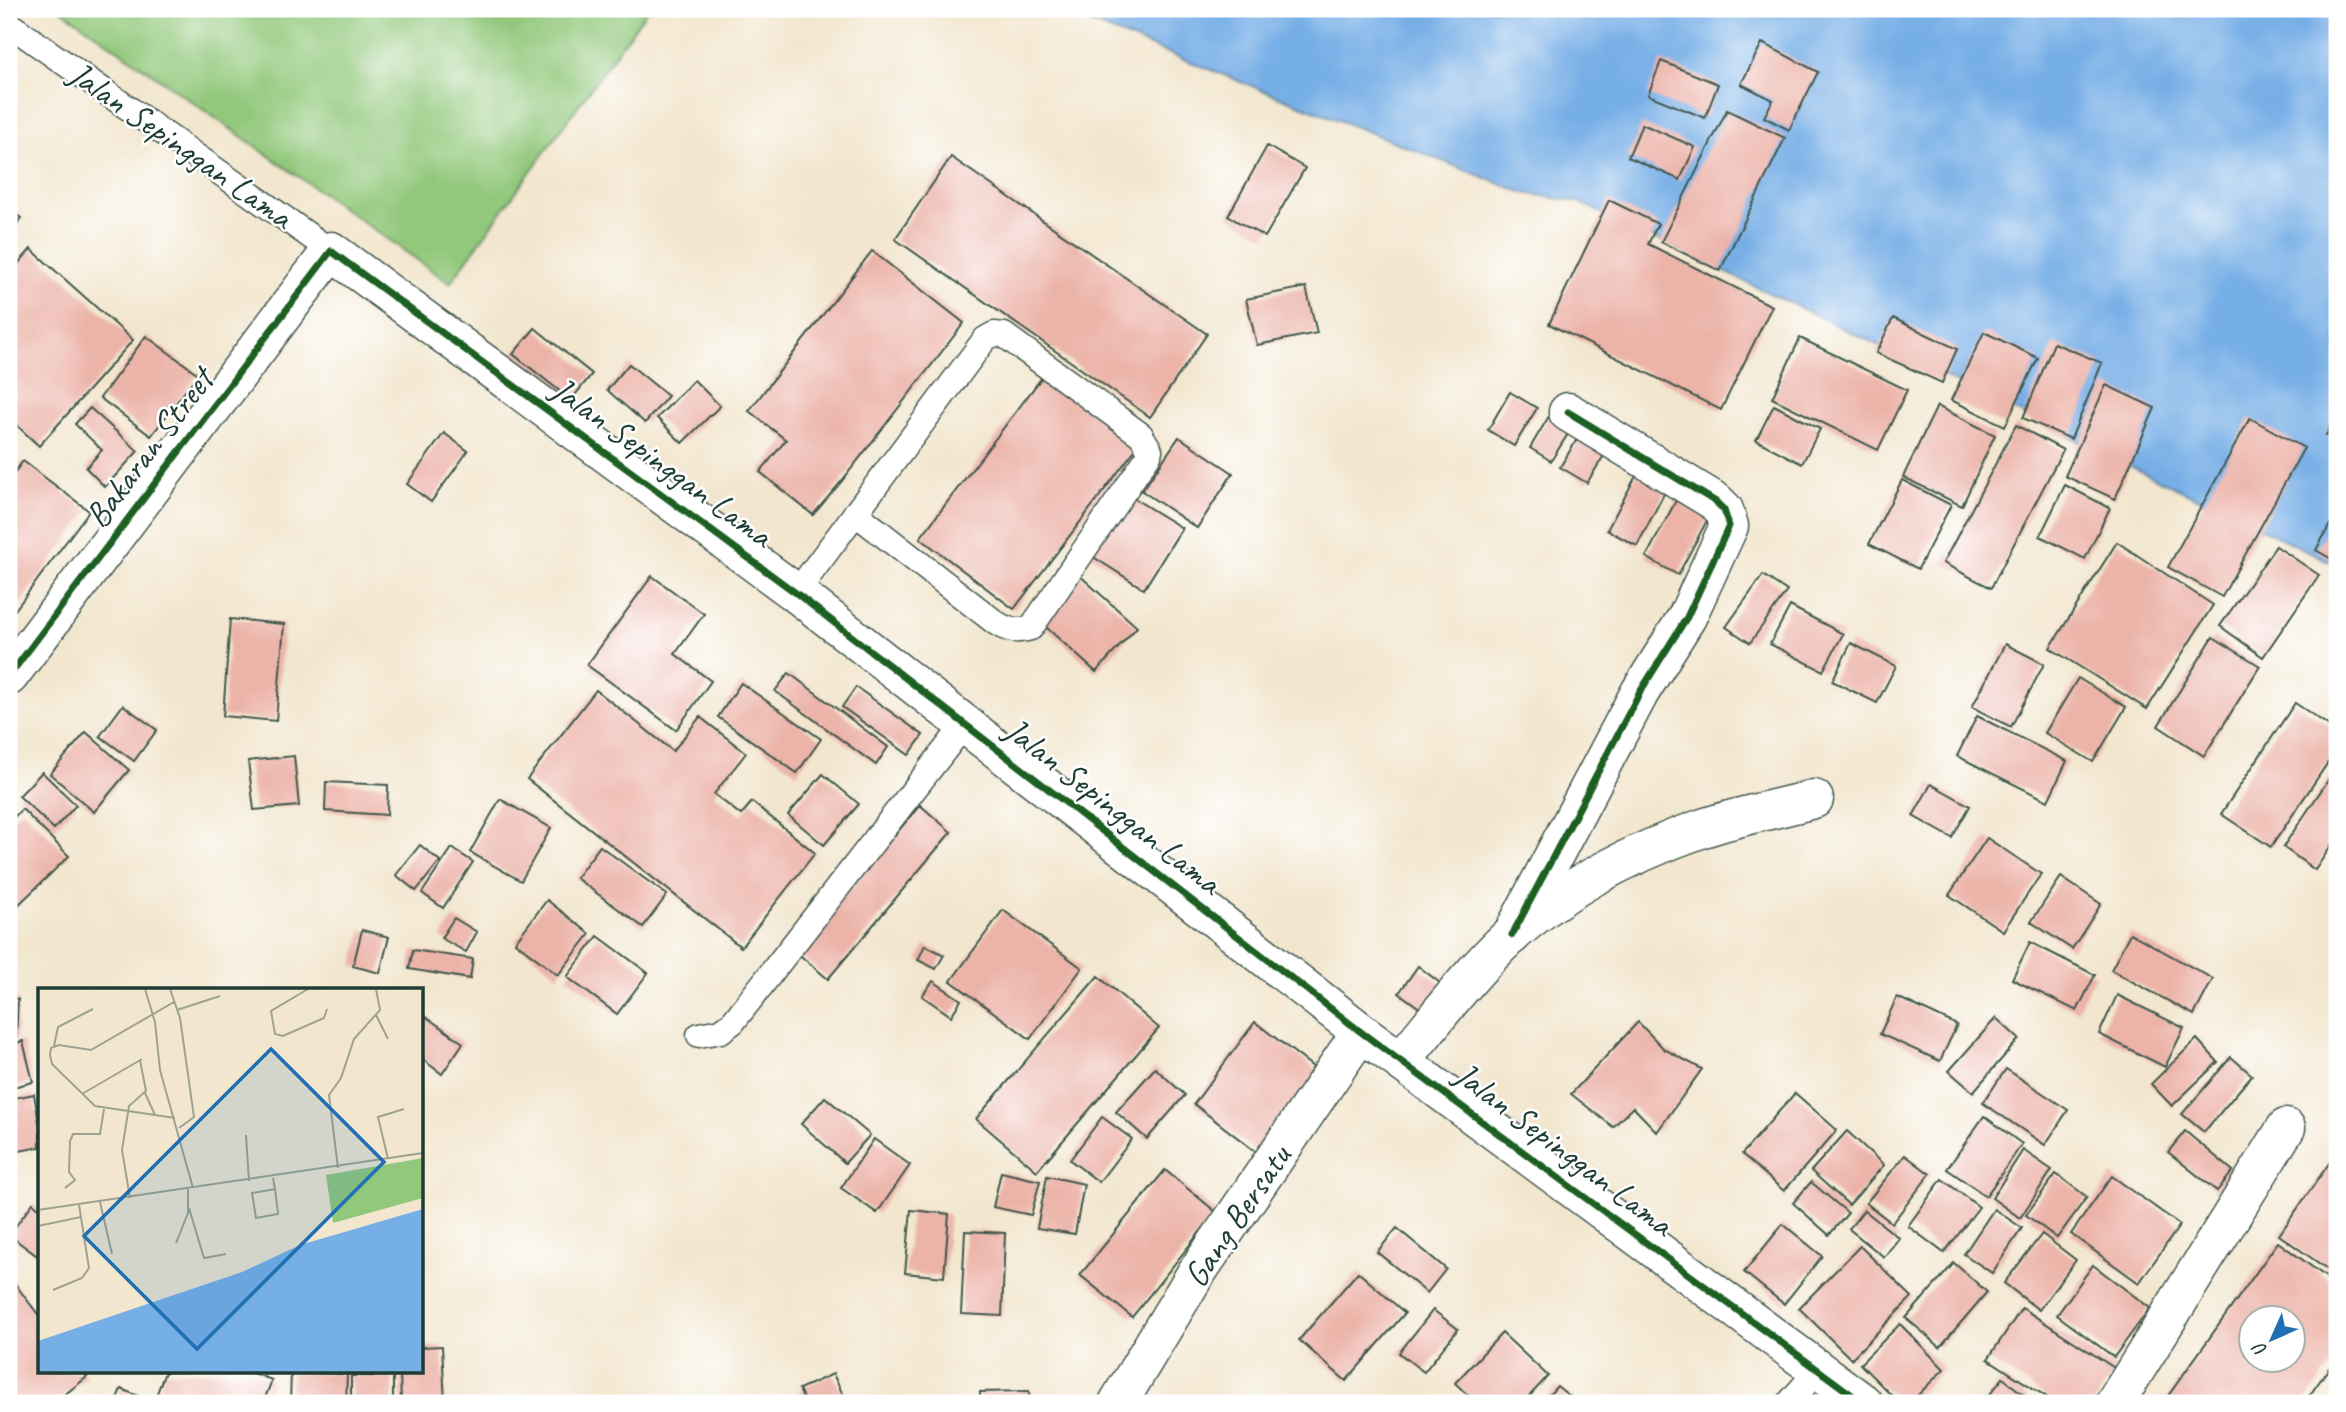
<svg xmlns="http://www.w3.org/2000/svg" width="2346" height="1412" font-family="Caveat,sans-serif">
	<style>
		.green { fill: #92c87b; stroke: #588258; stroke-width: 2 }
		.water { fill: #76aee6; stroke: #4a768d; stroke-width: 2 }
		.building { fill: #ecb4a9; fill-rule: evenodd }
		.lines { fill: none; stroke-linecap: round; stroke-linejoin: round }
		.lane-casing { stroke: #3f564b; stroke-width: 27 }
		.street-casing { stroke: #3f564b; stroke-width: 41 }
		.lane { stroke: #fff; stroke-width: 24 }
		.street { stroke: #fff; stroke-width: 38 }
		.cycleway-casing { stroke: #fff; stroke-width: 11 }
		.cycleway { stroke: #1b5e20; stroke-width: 7 }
		.labels { text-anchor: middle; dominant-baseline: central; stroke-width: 5; stroke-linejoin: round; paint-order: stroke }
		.street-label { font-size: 35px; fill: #1f3d34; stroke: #fff }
		.inset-road { fill: none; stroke: #9ea290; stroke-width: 2 }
		.view { fill: #1f6fb2; fill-opacity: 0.15; stroke: #1f6fb2; stroke-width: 3.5 }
		.inset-edge { fill: none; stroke: #1f3d34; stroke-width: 3.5 }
	</style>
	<rect width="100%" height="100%" fill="#fff"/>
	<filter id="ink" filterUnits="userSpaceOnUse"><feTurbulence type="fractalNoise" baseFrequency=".0143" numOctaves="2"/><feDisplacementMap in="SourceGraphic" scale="14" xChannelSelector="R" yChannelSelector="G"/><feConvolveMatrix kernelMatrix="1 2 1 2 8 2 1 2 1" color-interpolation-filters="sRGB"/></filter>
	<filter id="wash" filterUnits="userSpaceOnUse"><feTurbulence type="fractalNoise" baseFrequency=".00686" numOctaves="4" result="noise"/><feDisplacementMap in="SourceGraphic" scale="28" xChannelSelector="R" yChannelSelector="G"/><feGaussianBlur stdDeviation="1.57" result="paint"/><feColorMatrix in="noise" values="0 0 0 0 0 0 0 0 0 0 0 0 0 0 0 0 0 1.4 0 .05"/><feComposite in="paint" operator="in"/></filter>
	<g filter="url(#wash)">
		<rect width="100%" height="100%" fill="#f2e6ce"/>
		<polygon class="green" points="60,9 648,9 450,283"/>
		<polygon class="water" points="1056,9 2337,9 2337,565 1579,202 1524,193"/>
		<g id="blocks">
			<g class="building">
				<polygon points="1762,43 1818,72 1789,130 1764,117 1773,100 1741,84"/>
				<polygon points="1661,61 1718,84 1705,118 1648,95"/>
				<polygon points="1727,110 1785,138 1720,271 1661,242"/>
				<polygon points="1642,124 1695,147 1680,180 1628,157"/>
				<polygon points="1267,146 1305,168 1265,237 1228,216"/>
				<polygon points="951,157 1207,334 1150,417 895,239"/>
				<polygon points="1609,200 1658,224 1648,244 1772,306 1721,410 1549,324"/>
				<polygon points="9,209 21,218 9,235"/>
				<polygon points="31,249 133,340 39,446 9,418 9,274"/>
				<polygon points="872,251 964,323 841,482 813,515 760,472 786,440 749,411"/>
				<polygon points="1306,287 1317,333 1257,345 1246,299"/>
				<polygon points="1893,318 1957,349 1942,383 1876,353"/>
				<polygon points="535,328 592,374 571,400 513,354"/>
				<polygon points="1984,332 2038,358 2005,426 1951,400"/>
				<polygon points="146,336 198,374 151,436 100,398"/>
				<polygon points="1800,338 1907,390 1878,450 1772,398"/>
				<polygon points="2054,343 2102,363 2071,439 2023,418"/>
				<polygon points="629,364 668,396 645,423 607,390"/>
				<polygon points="1043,376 1137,447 1014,609 920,538"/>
				<polygon points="694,380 720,406 682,443 657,418"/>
				<polygon points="2106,385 2155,408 2115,499 2065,476"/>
				<polygon points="1510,392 1537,408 1514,446 1488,430"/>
				<polygon points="1774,405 1820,429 1802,464 1756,440"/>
				<polygon points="1937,406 1995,435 1962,506 1903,477"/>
				<polygon points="90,408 138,451 105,487 86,468 102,450 75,424"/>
				<polygon points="2337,414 2337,441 2326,435"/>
				<polygon points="1549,416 1571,429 1551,461 1530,448"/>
				<polygon points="2250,418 2304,448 2222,597 2168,567"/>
				<polygon points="2016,425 2063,450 1991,588 1943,563"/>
				<polygon points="1584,428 1611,444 1587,483 1560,467"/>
				<polygon points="444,433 468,451 431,502 407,484"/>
				<polygon points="1179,437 1233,473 1197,528 1142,491"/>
				<polygon points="23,461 89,511 9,618 9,480"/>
				<polygon points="1637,474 1666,490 1637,546 1607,530"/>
				<polygon points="1902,480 1951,505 1918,569 1869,544"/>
				<polygon points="2065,485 2110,508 2085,559 2040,536"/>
				<polygon points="1125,493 1182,528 1144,589 1087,553"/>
				<polygon points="1679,495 1711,513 1678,575 1646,557"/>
				<polygon points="2337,512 2337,562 2316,550"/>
				<polygon points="2117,542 2213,605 2147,709 2050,648"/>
				<polygon points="2276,546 2319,575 2263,657 2220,626"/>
				<polygon points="1078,574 1137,627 1096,672 1037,619"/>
				<polygon points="1763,575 1787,591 1750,643 1726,627"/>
				<polygon points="652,576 704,614 675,654 711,681 676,730 587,665"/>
				<polygon points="1790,606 1843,634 1823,671 1770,644"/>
				<polygon points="230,619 284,624 276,721 223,716"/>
				<polygon points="2213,637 2260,666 2204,756 2158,726"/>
				<polygon points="1851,643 1896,666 1877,703 1832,681"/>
				<polygon points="2005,644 2044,664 2011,727 1972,707"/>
				<polygon points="789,673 888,747 876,765 775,691"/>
				<polygon points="2078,678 2126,707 2093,762 2045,733"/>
				<polygon points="741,683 821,739 797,773 718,717"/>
				<polygon points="856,687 923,735 909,755 842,707"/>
				<polygon points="596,690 673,751 700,717 746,753 714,794 741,815 752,802 815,853 741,947 527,779"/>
				<polygon points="2295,703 2337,731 2337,749 2271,847 2221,814"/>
				<polygon points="123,705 157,730 134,761 100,736"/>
				<polygon points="1977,716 2067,761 2048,801 1957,756"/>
				<polygon points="86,732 129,770 94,812 50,774"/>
				<polygon points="294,756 299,806 254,810 248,761"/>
				<polygon points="2337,767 2337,837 2315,870 2283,847"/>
				<polygon points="42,772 76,805 54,829 19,796"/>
				<polygon points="823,774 859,804 824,845 788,815"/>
				<polygon points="326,782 388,785 387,815 325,811"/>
				<polygon points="1931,784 1970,806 1952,838 1913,816"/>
				<polygon points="500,799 551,828 521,881 470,852"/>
				<polygon points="920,805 951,832 828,979 796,952"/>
				<polygon points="22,809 69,856 13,910 9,906 9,822"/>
				<polygon points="1987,838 2041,874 2003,931 1949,895"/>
				<polygon points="420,845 440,861 416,891 396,875"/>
				<polygon points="600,846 667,895 643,927 576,878"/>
				<polygon points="452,848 473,862 443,908 422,893"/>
				<polygon points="2061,877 2101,904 2072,949 2031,922"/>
				<polygon points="547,900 590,934 558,975 515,942"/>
				<polygon points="1003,910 1082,968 1030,1039 951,981"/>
				<polygon points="454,918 477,932 466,952 441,938"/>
				<polygon points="362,930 389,937 380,973 353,966"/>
				<polygon points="2130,933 2213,979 2194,1015 2111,970"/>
				<polygon points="598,936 648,973 617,1014 567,977"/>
				<polygon points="2030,942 2095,975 2077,1011 2012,979"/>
				<polygon points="925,945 944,955 936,969 918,960"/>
				<polygon points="413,950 473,959 470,979 409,969"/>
				<polygon points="1418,966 1444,986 1425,1012 1399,993"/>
				<polygon points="1098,976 1159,1028 1037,1171 976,1119"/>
				<polygon points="933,981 961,1000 951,1016 922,996"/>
				<polygon points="2117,995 2184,1028 2165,1067 2099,1034"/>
				<polygon points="1897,997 1957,1025 1940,1061 1880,1034"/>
				<polygon points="9,998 18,999 16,1039 9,1039"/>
				<polygon points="422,1014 463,1043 442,1074 422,1059"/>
				<polygon points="1996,1018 2019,1039 1973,1092 1949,1071"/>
				<polygon points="1255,1022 1322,1074 1260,1155 1194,1104"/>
				<polygon points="1638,1022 1664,1049 1702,1069 1657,1132 1633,1107 1613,1127 1571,1094"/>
				<polygon points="2197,1039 2218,1062 2172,1106 2151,1084"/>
				<polygon points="23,1041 33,1082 9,1088 9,1045"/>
				<polygon points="2231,1057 2252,1075 2204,1132 2182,1114"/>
				<polygon points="1155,1068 1185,1095 1147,1139 1116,1112"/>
				<polygon points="2006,1069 2068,1110 2045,1145 1983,1103"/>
				<polygon points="1795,1093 1837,1130 1784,1191 1742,1154"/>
				<polygon points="34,1094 40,1128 40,1147 9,1153 9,1099"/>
				<polygon points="825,1097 870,1135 845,1163 801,1124"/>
				<polygon points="1984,1116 2022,1144 1986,1196 1947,1169"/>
				<polygon points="1102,1117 1132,1139 1099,1182 1070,1160"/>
				<polygon points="1847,1131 1884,1165 1849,1205 1811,1171"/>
				<polygon points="2185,1131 2233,1171 2217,1191 2168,1152"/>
				<polygon points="874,1139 910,1165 877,1213 841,1188"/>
				<polygon points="2023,1150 2052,1170 2020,1218 1992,1198"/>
				<polygon points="2337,1152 2337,1276 2279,1235"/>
				<polygon points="1905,1155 1930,1174 1892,1223 1866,1203"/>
				<polygon points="1165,1170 1216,1212 1132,1317 1080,1275"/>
				<polygon points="1001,1172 1040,1181 1031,1215 993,1207"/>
				<polygon points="2056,1174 2087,1197 2057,1238 2026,1215"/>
				<polygon points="1047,1176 1084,1184 1075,1234 1037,1228"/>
				<polygon points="2112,1176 2180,1225 2139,1283 2071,1234"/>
				<polygon points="1942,1179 1979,1207 1944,1253 1908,1226"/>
				<polygon points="1811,1182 1848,1213 1829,1235 1793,1203"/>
				<polygon points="33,1203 40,1209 40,1258 9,1235"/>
				<polygon points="1994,1209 2022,1228 1992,1273 1964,1254"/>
				<polygon points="911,1210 949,1214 944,1277 905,1273"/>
				<polygon points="1864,1210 1899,1238 1884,1257 1849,1229"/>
				<polygon points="1783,1224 1822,1256 1784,1304 1744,1272"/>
				<polygon points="1397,1228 1446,1269 1427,1293 1377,1252"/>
				<polygon points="965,1231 1005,1233 1002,1316 961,1314"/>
				<polygon points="2042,1234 2076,1260 2039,1310 2004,1283"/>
				<path d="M2278,1242L2337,1285V1357L2304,1403H2163ZM2252,1318H2294V1360H2252Z"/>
				<polygon points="1860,1246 1912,1297 1851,1359 1799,1308"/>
				<polygon points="1954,1263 1987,1292 1940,1347 1906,1318"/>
				<polygon points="2093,1265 2150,1308 2114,1357 2057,1315"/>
				<polygon points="1358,1272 1405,1313 1346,1381 1299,1340"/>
				<polygon points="9,1276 40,1317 40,1372 83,1372 87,1377 54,1403 9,1403"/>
				<polygon points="2022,1308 2116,1369 2094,1403 2056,1403 1988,1359"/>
				<polygon points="1433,1310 1458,1329 1424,1372 1399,1353"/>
				<polygon points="1900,1324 1944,1369 1910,1403 1899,1403 1860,1364"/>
				<polygon points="1502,1333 1548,1376 1523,1403 1476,1403 1455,1383"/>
				<polygon points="442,1346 445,1403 401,1403 400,1372 422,1372 422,1347"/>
				<polygon points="165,1372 250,1372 272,1380 263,1403 175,1403 156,1396"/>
				<polygon points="291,1372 347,1374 346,1403 290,1403"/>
				<polygon points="833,1374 847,1403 805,1403 799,1389"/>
				<rect x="351" y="1376" width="42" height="27"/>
				<polygon points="2003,1378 2030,1400 2027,1403 1983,1403"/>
				<polygon points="1557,1386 1578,1403 1542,1403"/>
				<polygon points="121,1389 156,1403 115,1403"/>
				<polygon points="1029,1391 1030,1403 980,1403 980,1392"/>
			</g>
		</g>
	</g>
	<g filter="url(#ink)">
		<use href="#blocks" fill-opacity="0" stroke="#3f564b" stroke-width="2"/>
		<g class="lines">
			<defs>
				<g id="lane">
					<polyline points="9,24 331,251"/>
					<path d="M796,593L985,339L994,334L1004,335L1141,435L1150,450L1149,455L1031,628C1016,632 1009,631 996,623L855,513"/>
					<polyline points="699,1035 721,1031 733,1022 965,724"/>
					<polyline points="1789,1403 1818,1370"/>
				</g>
				<g id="street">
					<polyline points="9,676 331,251 796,593 1361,1032 1863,1403"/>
					<polyline points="1512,935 1640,692 1687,617 1729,526 1724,510 1716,502 1568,412"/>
					<path d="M1401,1061C1436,1019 1469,974 1510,936C1563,888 1633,853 1700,829C1737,816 1777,809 1814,799"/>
					<polyline points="1118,1403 1195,1275 1361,1032"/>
					<polyline points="2115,1403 2286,1128"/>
				</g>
			</defs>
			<use href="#lane" class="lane-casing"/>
			<use href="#street" class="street-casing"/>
			<use href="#lane" class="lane"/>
			<use href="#street" class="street"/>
			<defs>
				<g id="cycleway">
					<polyline points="9,676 331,251 796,593 1361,1032 1863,1403"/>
					<polyline points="1512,935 1640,692 1687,617 1729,526 1724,510 1716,502 1568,412"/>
				</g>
			</defs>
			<use href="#cycleway" class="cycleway-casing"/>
			<use href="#cycleway" class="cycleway"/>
		</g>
	</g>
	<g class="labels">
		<g class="street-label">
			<text transform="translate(181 145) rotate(35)">Jalan Sepinggan Lama</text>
			<text transform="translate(149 448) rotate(-53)">Bakaran Street</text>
			<text transform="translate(662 462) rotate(36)">Jalan Sepinggan Lama</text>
			<text transform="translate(1113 806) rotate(38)">Jalan Sepinggan Lama</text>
			<text transform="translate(1564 1149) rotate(37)">Jalan Sepinggan Lama</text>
			<text transform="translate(1237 1216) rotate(-56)">Gang Bersatu</text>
		</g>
	</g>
	<g transform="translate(38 988)">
		<rect width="385" height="385" fill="#f2e6ce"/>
		<path d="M385,170V210L295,235L288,187Z" fill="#92c87b"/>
		<path d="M385,221V384H0V353L204,284L262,257Z" fill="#76aee6"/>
		<path class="inset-road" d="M107,1L117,34L122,82L155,200M132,1L142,30L156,129L141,140M270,1L233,23L237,46L245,48L286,30L289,21M136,14L53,62L21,57L13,60L12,67L14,76L57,118L137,130M139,22L182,8M338,27L350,51M16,58L20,39L55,21M107,105L117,127M44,106L104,71M208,147L211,193M350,171L340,129L366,121M300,180L291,107L303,90L316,51L342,22L338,1M235,190L237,201L240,225V226L218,230L214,205L237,201M27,200L37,192L31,184L32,153L35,146H62L66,121M92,210L84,162L91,118L108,103L102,72M62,214L74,266M151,220L166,270L188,266M0,222L385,165M0,238L43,229M138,255L150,225V201M15,302L44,290L51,280L41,217"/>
		<path class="view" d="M233,61L346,174L159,361L46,248Z"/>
		<rect width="385" height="385" class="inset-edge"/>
	</g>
	<rect width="2346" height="1412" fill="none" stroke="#fff" stroke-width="35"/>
	<g transform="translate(2272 1339) rotate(225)"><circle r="33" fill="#ffffff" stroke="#a5b1ae" stroke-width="2"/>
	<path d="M0-5L12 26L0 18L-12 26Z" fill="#1f6fb2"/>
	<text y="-10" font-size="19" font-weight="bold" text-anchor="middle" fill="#1f3d34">U</text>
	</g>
</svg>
